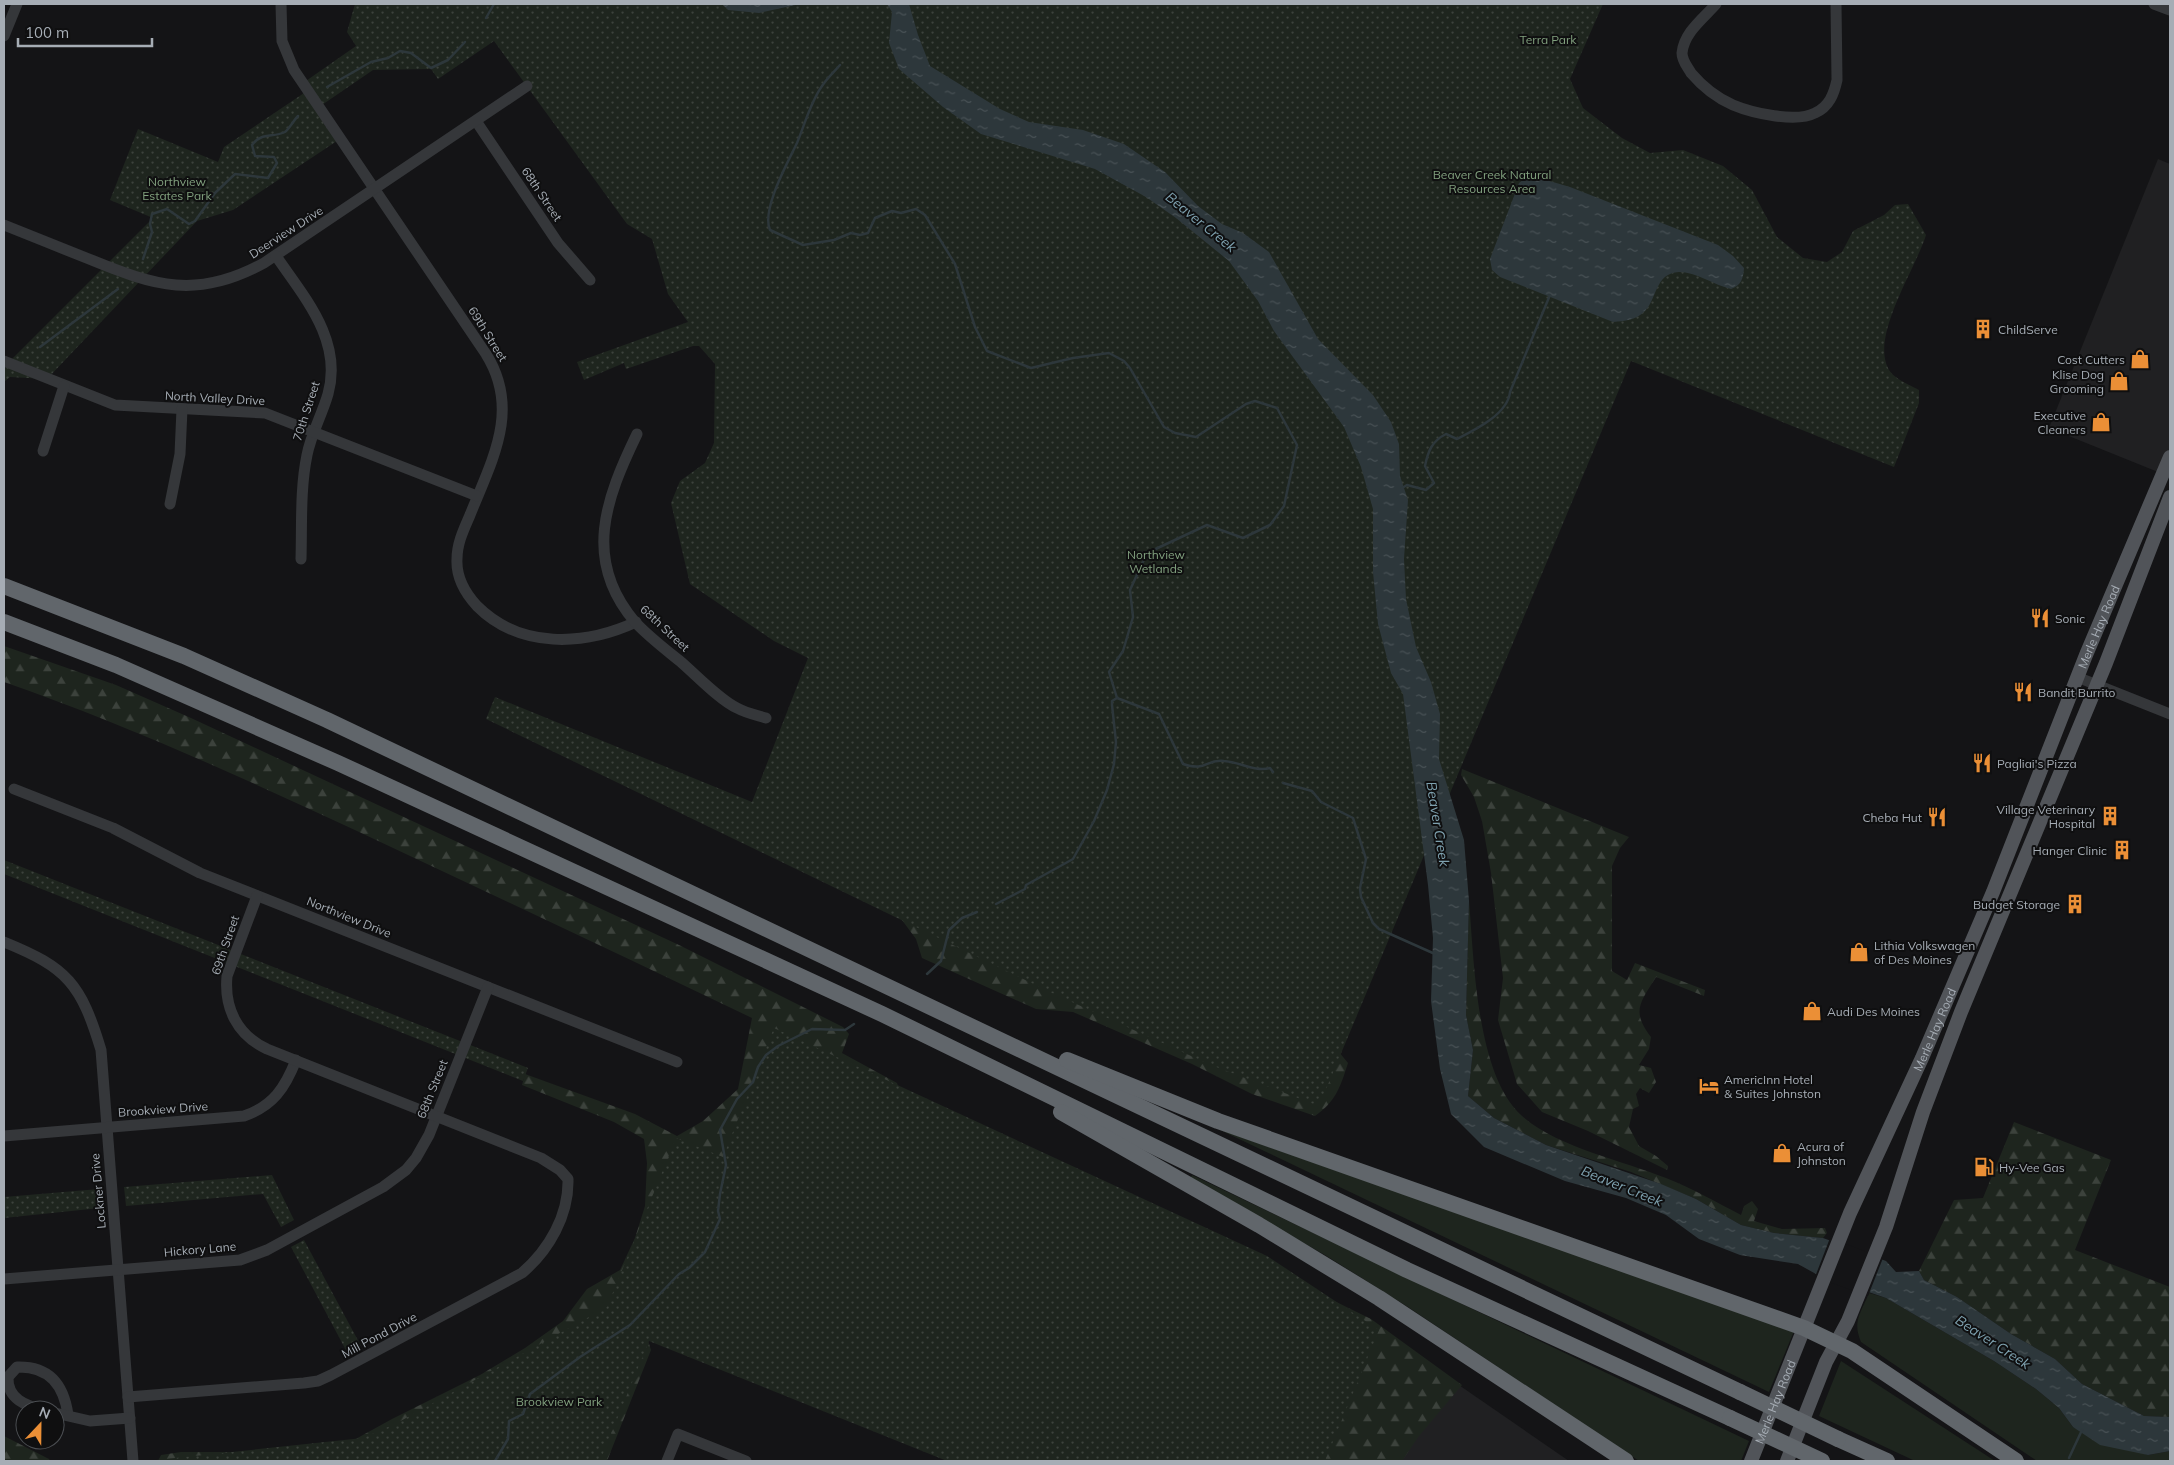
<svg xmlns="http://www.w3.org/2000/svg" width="2174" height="1465" font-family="Mulish,sans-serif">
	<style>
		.built { fill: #202022 }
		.green { fill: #1e251e }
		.forest { fill: url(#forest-firs) }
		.park { fill: url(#park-dots) }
		.water { fill: url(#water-ripples) }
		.pier { fill: #141416 }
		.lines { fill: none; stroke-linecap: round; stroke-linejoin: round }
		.stream { stroke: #2d373b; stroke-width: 2.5 }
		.minor { stroke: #35373a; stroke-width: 11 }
		.major { stroke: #515459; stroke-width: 14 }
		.highway { stroke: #61666b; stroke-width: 16 }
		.highway-bridge { stroke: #61666b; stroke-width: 16 }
		.labels { text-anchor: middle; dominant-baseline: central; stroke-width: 4; stroke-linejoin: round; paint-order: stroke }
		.park-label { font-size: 12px; fill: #81a07e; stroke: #0f0f10 }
		.street-label { font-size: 12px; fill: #a6adb5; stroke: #0f0f10 }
		.poi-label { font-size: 12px; fill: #a6adb5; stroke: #0f0f10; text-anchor: start }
		.water-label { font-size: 14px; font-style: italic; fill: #7ea1af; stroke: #0f0f10 }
	</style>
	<defs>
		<pattern id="forest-firs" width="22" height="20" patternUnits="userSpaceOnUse" patternTransform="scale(1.25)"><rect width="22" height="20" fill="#1e251e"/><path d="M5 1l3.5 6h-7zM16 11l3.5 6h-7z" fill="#3c423c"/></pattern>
		<pattern id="park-dots" width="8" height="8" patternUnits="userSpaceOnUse" patternTransform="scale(1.25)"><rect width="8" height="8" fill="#1e251e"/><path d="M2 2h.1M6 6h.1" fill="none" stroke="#3c423c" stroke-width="1.8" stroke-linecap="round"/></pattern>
		<pattern id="water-ripples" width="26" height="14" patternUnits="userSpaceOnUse" patternTransform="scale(1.25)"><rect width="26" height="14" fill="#2d373b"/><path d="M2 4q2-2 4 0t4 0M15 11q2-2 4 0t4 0" fill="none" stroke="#485155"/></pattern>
	</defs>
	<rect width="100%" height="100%" fill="#141416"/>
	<g class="built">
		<polygon points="2158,159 2170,164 2170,457 2163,474 2049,428"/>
		<polygon points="1379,1330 1569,1461 1325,1461"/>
	</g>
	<g class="green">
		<polygon points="1218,1129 1794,1331 1769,1392"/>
		<polygon points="1192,1175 1749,1441 1741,1461 1639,1461 1408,1307 1325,1255 1190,1179"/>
		<path d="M1869,1293L1886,1298L1994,1361L2036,1389L2059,1408L2073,1427L2148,1455L2170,1451V1461H2037L1861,1342C1852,1321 1861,1313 1869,1293Z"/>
		<polygon points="1841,1361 1995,1461 1915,1461 1819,1416"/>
	</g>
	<g class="forest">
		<path d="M4,646L116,685L191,718L679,945L843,1027L849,1034L842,1053L897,1083L900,1093L644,1328L651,1350L607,1461H158L161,1455L181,1452H300L352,1441L392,1419L480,1375L525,1348L563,1321L587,1289L620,1270L635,1238L645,1206L647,1163L644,1139L614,1122L522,1085L525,1074L635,1114L677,1136L703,1121L738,1089L752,1018C621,955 489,893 357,831C241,777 125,724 4,682Z"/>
		<path d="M1462,769L1629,837L1620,848L1612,866V971L1627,980L1635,963L1705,990L1704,996L1656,977C1640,1003 1631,1011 1651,1037L1649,1049L1639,1065L1651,1068L1656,1082L1649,1093L1640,1088L1636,1094L1639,1106L1633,1109L1629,1127L1639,1146L1656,1156L1668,1166L1667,1170L1588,1131L1542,1112L1517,1084L1498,1020L1503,978L1491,873L1482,821L1474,797L1461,775Z"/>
		<path d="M1469,901C1474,958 1476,1074 1521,1115C1556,1147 1622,1160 1666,1178C1692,1188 1716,1202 1741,1215L1744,1206L1752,1201L1758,1209L1754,1221L1782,1229L1825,1228L1827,1233L1823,1238L1774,1233L1741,1225L1696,1199L1631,1172L1546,1145L1494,1118L1468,1096L1473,1050L1466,1015Z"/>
		<path d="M896,912L1334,1046L1348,1063C1340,1088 1336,1101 1315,1116L1252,1094L1192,1064L1073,1012L1036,1009L922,958L916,939Z"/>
		<polygon points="2014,1122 2111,1160 2075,1250 2170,1287 2170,1417 2144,1416 2082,1384 2055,1359 2011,1334 1957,1297 1924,1280 1919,1271 1954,1200 1983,1198"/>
		<polygon points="1320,1294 1371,1319 1462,1385 1419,1436 1402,1461 1284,1461"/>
		<polygon points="4,1436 49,1459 50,1461 4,1461"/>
	</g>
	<g class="park">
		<path d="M355,4H1603L1570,79L1583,108L1622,138L1650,153L1683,150L1723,166L1752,190L1777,237L1803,258L1827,262L1842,252L1853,231L1884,215L1895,205L1908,204L1926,235C1916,268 1871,335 1888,368C1892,378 1910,385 1919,390V403L1894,467L1631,361L1319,1106L1211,1065L1052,993L486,719L495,697L752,802L808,658L774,641L690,584L671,503L680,481L705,463L714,443L715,364L699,346H693L626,369L624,363L584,380L577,362L688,322L668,294L652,239L627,224L494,41L438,79L431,69L373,70L319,107L340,139L233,210L197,221L47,379L10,377L4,382V361L8,363L153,218L110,200L138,129L218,162L224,147L307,91L303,83L356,46L347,32Z"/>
		<polygon points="4,860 528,1068 523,1081 4,874"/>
		<polygon points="774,1028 1267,1256 1379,1330 1325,1461 947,1461 649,1341 600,1461 147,1461 363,1438 397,1423 607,1307 676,1138 723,1157"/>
		<polygon points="272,1175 294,1220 281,1227 263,1194 126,1206 124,1187"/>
		<polygon points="99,1189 100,1208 4,1218 4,1197"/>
		<polygon points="304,1240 361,1346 348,1354 291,1247"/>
	</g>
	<g class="water">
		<polygon points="722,4 800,4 759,13 728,10"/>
		<polygon points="887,4 909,4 918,35 930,66 1000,109 1029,122 1083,130 1124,144 1165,172 1198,206 1222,224 1243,233 1269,252 1318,339 1373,395 1391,422 1399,444 1400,476 1408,500 1404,559 1406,599 1416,647 1431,682 1440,714 1439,759 1464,840 1469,901 1466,1015 1473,1050 1468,1096 1494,1118 1546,1145 1661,1184 1696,1199 1741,1225 1774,1233 1823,1238 1886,1261 1896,1272 1919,1271 1924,1280 1957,1297 2011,1334 2055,1359 2082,1384 2144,1416 2170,1417 2170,1451 2148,1455 2100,1445 2073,1427 2059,1408 2036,1389 1994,1361 1886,1298 1816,1274 1798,1264 1740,1255 1699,1239 1666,1215 1626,1198 1565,1181 1484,1147 1451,1114 1440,1069 1431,1001 1433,938 1428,885 1403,694 1391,673 1378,624 1373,572 1373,509 1361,467 1344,427 1274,331 1258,301 1229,261 1176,218 1146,197 1095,169 981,134 943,107 899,69 889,43 892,12"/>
		<path d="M1529,175L1570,187L1718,245L1733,256L1744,268C1743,280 1741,285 1731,289C1714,285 1696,272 1679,272C1655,273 1657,299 1645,311C1636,320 1625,321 1613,322L1500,277L1492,270L1490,259L1519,183Z"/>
	</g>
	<polygon class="pier" points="1830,1238 1883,1258 1868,1296 1815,1277"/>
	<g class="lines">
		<g class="stream">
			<polyline points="486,18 494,4"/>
			<path d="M840,65C834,72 827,78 822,86C810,103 805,124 797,143C788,162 761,210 770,230L803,245L834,240L851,233L860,235L868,233L875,218L892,211L901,213L916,209L925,215L955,264L975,327L987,351L1031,368L1073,358L1109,353L1124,361L1130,368L1164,427L1175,433L1196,437L1246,404L1255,401L1277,408L1297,445L1284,506L1270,525L1243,538L1207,525L1147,553L1130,590L1133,617L1123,651L1109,672L1117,698L1159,714L1183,764C1207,772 1205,759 1224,761C1240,762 1254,772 1270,768L1273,772"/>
			<polyline points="327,87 371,62 388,58 400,51 411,53 431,68 448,60 465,42"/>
			<path d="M143,259L152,232L150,224L152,214L167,209L189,224L195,221L215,193L235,174L268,178L277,163L274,157L255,156L252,145C261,132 273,138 285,132C289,129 294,120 298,116"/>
			<polyline points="40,347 118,289"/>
			<path d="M1402,488L1407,485L1426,490L1434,483L1425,466C1428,451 1432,441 1446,434L1457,439C1475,430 1508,414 1510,392L1550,295"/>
			<polyline points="1283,783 1312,791 1321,802 1353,818 1366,859 1360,888 1361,897 1373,923 1379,929 1435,954"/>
			<polyline points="996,904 1025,889 1026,885 1073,859 1094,821 1107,790 1114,764 1116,742 1112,705 1112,701 1117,698"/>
			<polyline points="927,974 941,961 949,930 962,918 977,912"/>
			<polyline points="2069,1458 2082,1430"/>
			<polyline points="495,1461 508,1439 509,1421 523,1414 530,1394 580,1357 630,1325 679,1274 689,1268 705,1252 720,1219 718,1211 720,1194 726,1165 720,1130 737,1099 753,1082 758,1067 766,1055 778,1046 812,1029 845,1030 854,1024"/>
		</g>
		<g class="minor">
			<path d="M281,4L282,41L294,70L486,354C521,410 492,460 470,515C464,529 457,543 457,559C456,577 465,593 477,606C520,649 584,646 636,622"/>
			<path d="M1716,4C1704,18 1684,32 1682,53C1682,61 1687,66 1691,73C1702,86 1717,98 1733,105C1752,113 1796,123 1815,113C1829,107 1834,94 1837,80L1836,4"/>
			<polyline points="2154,4 2170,10"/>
			<polyline points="4,36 17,4"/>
			<polyline points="476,121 558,243 590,280"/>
			<path d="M4,225C32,236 61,248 89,259C155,286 197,300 264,263L527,86"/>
			<path d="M276,256C304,297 343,340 328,394C322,415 311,434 307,455C300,489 302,525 301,559"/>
			<polyline points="4,361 115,405 265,413 477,496"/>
			<path d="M637,434C606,498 582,560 635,622C649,637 665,649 681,662C696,675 721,701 737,708C746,713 756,715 766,718"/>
			<polyline points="43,451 64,386"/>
			<polyline points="170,504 180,454 182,409"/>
			<polyline points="2077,677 2170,714"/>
			<polyline points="14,789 113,828 200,873 677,1062"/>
			<path d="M4,942C68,968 81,984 101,1050L133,1461"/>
			<path d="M4,1136L244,1116C273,1106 285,1088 296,1060"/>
			<polyline points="4,1279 240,1260 267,1250 383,1187 406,1170 416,1158 429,1135 488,987"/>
			<path d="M128,1397L304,1383L318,1381L331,1375L522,1273C549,1250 569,1215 568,1179L560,1170L541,1158L267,1049C237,1035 224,1008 227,976L257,896"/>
			<path d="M44,1410C26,1406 7,1399 8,1377L17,1367C50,1366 64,1386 68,1415"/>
			<polyline points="55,1413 90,1421 130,1418"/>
			<polyline points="667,1461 678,1434 746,1461"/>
		</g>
		<g class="major">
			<path id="s1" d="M1751,1461L1850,1213L1922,1058L1993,892L2086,655L2170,457"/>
			<polyline points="1787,1461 1826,1362 1848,1321 1886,1227 1923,1112 1961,1012 2106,663 2170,497"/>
		</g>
		<g class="highway">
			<polyline points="4,586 184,656 327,720 1740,1392"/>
			<polyline points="4,622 116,665 338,763 882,1014 1407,1270 1730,1418"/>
			<polyline points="1067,1060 1218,1121 1804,1328 1852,1351 2016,1461"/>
			<polyline points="1061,1112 1259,1225 1379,1298 1626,1461"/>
			<polyline points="1838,1439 1887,1461"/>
		</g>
		<g class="highway-bridge">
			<polyline points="1740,1392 1838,1439"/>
			<polyline points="1730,1418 1822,1461"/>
		</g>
	</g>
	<defs>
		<symbol id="building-bare" viewBox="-9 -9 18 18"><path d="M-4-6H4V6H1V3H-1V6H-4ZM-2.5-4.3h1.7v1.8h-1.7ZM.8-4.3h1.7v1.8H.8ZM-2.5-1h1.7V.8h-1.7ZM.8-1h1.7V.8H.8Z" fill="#eb8f36" stroke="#0f0f10" stroke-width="2.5" paint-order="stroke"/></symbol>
		<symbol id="shop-bare" viewBox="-9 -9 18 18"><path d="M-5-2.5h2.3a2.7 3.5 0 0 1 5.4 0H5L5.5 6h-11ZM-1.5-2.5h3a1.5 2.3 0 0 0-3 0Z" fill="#eb8f36" stroke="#0f0f10" stroke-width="2.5" paint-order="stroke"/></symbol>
		<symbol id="restaurant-bare" viewBox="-9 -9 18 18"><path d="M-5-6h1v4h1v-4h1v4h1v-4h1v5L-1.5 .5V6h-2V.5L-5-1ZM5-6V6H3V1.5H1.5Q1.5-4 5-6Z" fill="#eb8f36" stroke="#0f0f10" stroke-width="2.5" paint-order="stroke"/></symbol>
		<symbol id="hotel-bare" viewBox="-9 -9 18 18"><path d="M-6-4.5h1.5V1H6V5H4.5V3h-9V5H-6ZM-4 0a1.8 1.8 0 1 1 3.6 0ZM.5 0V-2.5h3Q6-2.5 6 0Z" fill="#eb8f36" stroke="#0f0f10" stroke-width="2.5" paint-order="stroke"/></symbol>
		<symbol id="fuel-bare" viewBox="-9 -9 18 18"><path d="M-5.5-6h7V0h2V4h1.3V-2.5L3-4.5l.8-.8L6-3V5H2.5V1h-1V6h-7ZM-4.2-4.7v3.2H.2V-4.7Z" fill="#eb8f36" stroke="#0f0f10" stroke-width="2.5" paint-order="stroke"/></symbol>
	</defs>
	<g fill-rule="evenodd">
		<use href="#building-bare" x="1969" y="315" width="28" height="28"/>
		<use href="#shop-bare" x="2126" y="345" width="28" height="28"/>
		<use href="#shop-bare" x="2105" y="367" width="28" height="28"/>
		<use href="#shop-bare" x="2087" y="408" width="28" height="28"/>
		<use href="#restaurant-bare" x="2026" y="604" width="28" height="28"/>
		<use href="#restaurant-bare" x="2009" y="678" width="28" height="28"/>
		<use href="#restaurant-bare" x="1968" y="749" width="28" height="28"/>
		<use href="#building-bare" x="2096" y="802" width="28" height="28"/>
		<use href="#restaurant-bare" x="1923" y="803" width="28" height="28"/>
		<use href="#building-bare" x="2108" y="836" width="28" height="28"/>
		<use href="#building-bare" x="2061" y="890" width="28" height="28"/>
		<use href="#shop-bare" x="1845" y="938" width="28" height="28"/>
		<use href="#shop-bare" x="1798" y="997" width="28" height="28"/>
		<use href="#hotel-bare" x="1695" y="1072" width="28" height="28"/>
		<use href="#shop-bare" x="1768" y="1139" width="28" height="28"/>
		<use href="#fuel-bare" x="1970" y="1153" width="28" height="28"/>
	</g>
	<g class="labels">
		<g class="park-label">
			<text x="1548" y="39">Terra Park</text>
			<text x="1492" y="174">Beaver Creek Natural<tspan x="1492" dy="14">Resources Area</tspan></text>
			<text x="177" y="181">Northview<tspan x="177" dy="14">Estates Park</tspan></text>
			<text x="1156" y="554">Northview<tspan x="1156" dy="14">Wetlands</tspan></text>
			<text x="559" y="1401">Brookview Park</text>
		</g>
		<g class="street-label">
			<text transform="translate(542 194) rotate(56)">68th Street</text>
			<text transform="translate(286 232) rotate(-33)">Deerview Drive</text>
			<text transform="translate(488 334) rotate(58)">69th Street</text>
			<text transform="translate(215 398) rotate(3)">North Valley Drive</text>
			<text transform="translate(306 411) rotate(-72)">70th Street</text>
			<text stroke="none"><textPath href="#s1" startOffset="904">Merle Hay Road</textPath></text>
			<text transform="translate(665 628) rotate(43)">68th Street</text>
			<text transform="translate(349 917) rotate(22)">Northview Drive</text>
			<text transform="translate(225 945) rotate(-71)">69th Street</text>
			<text stroke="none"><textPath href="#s1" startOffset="469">Merle Hay Road</textPath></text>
			<text transform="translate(432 1089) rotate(-68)">68th Street</text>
			<text transform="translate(163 1109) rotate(-4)">Brookview Drive</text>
			<text transform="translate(98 1191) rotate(-95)">Lockner Drive</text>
			<text transform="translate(200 1249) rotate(-5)">Hickory Lane</text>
			<text transform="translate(379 1335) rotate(-28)">Mill Pond Drive</text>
			<text stroke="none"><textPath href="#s1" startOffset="64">Merle Hay Road</textPath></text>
		</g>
		<g class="poi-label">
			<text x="1998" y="329">ChildServe</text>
			<text x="2125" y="359" text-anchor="end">Cost Cutters</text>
			<text x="2104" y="374" text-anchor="end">Klise Dog<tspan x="2104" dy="14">Grooming</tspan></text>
			<text x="2086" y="415" text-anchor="end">Executive<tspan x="2086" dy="14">Cleaners</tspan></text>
			<text x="2055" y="618">Sonic</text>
			<text x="2038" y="692">Bandit Burrito</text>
			<text x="1997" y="763">Pagliai's Pizza</text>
			<text x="2095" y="809" text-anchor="end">Village Veterinary<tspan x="2095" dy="14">Hospital</tspan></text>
			<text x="1922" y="817" text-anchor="end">Cheba Hut</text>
			<text x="2107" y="850" text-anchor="end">Hanger Clinic</text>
			<text x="2060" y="904" text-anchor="end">Budget Storage</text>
			<text x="1874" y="945">Lithia Volkswagen<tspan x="1874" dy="14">of Des Moines</tspan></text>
			<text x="1827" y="1011">Audi Des Moines</text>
			<text x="1724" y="1079">AmericInn Hotel<tspan x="1724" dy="14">&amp; Suites Johnston</tspan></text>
			<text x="1797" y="1146">Acura of<tspan x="1797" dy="14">Johnston</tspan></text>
			<text x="1999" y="1167">Hy-Vee Gas</text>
		</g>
		<g class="water-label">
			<text transform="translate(1201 222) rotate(39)">Beaver Creek</text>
			<text transform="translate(1438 824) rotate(81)">Beaver Creek</text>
			<text transform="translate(1622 1186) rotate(22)">Beaver Creek</text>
			<text transform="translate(1993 1342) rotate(33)">Beaver Creek</text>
		</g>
	</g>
	<rect width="2174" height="1465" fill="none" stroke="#a6adb5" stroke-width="10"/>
	<g transform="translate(40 1425) rotate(22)"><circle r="24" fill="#0f0f10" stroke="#4b4e52"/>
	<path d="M0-4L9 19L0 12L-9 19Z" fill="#eb8f36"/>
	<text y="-8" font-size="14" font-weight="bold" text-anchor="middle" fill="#a6adb5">N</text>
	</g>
	<path d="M18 38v8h134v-8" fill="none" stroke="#a6adb5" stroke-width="2.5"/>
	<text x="25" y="38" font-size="15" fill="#a6adb5" stroke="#0f0f10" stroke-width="4" paint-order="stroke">100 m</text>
</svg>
